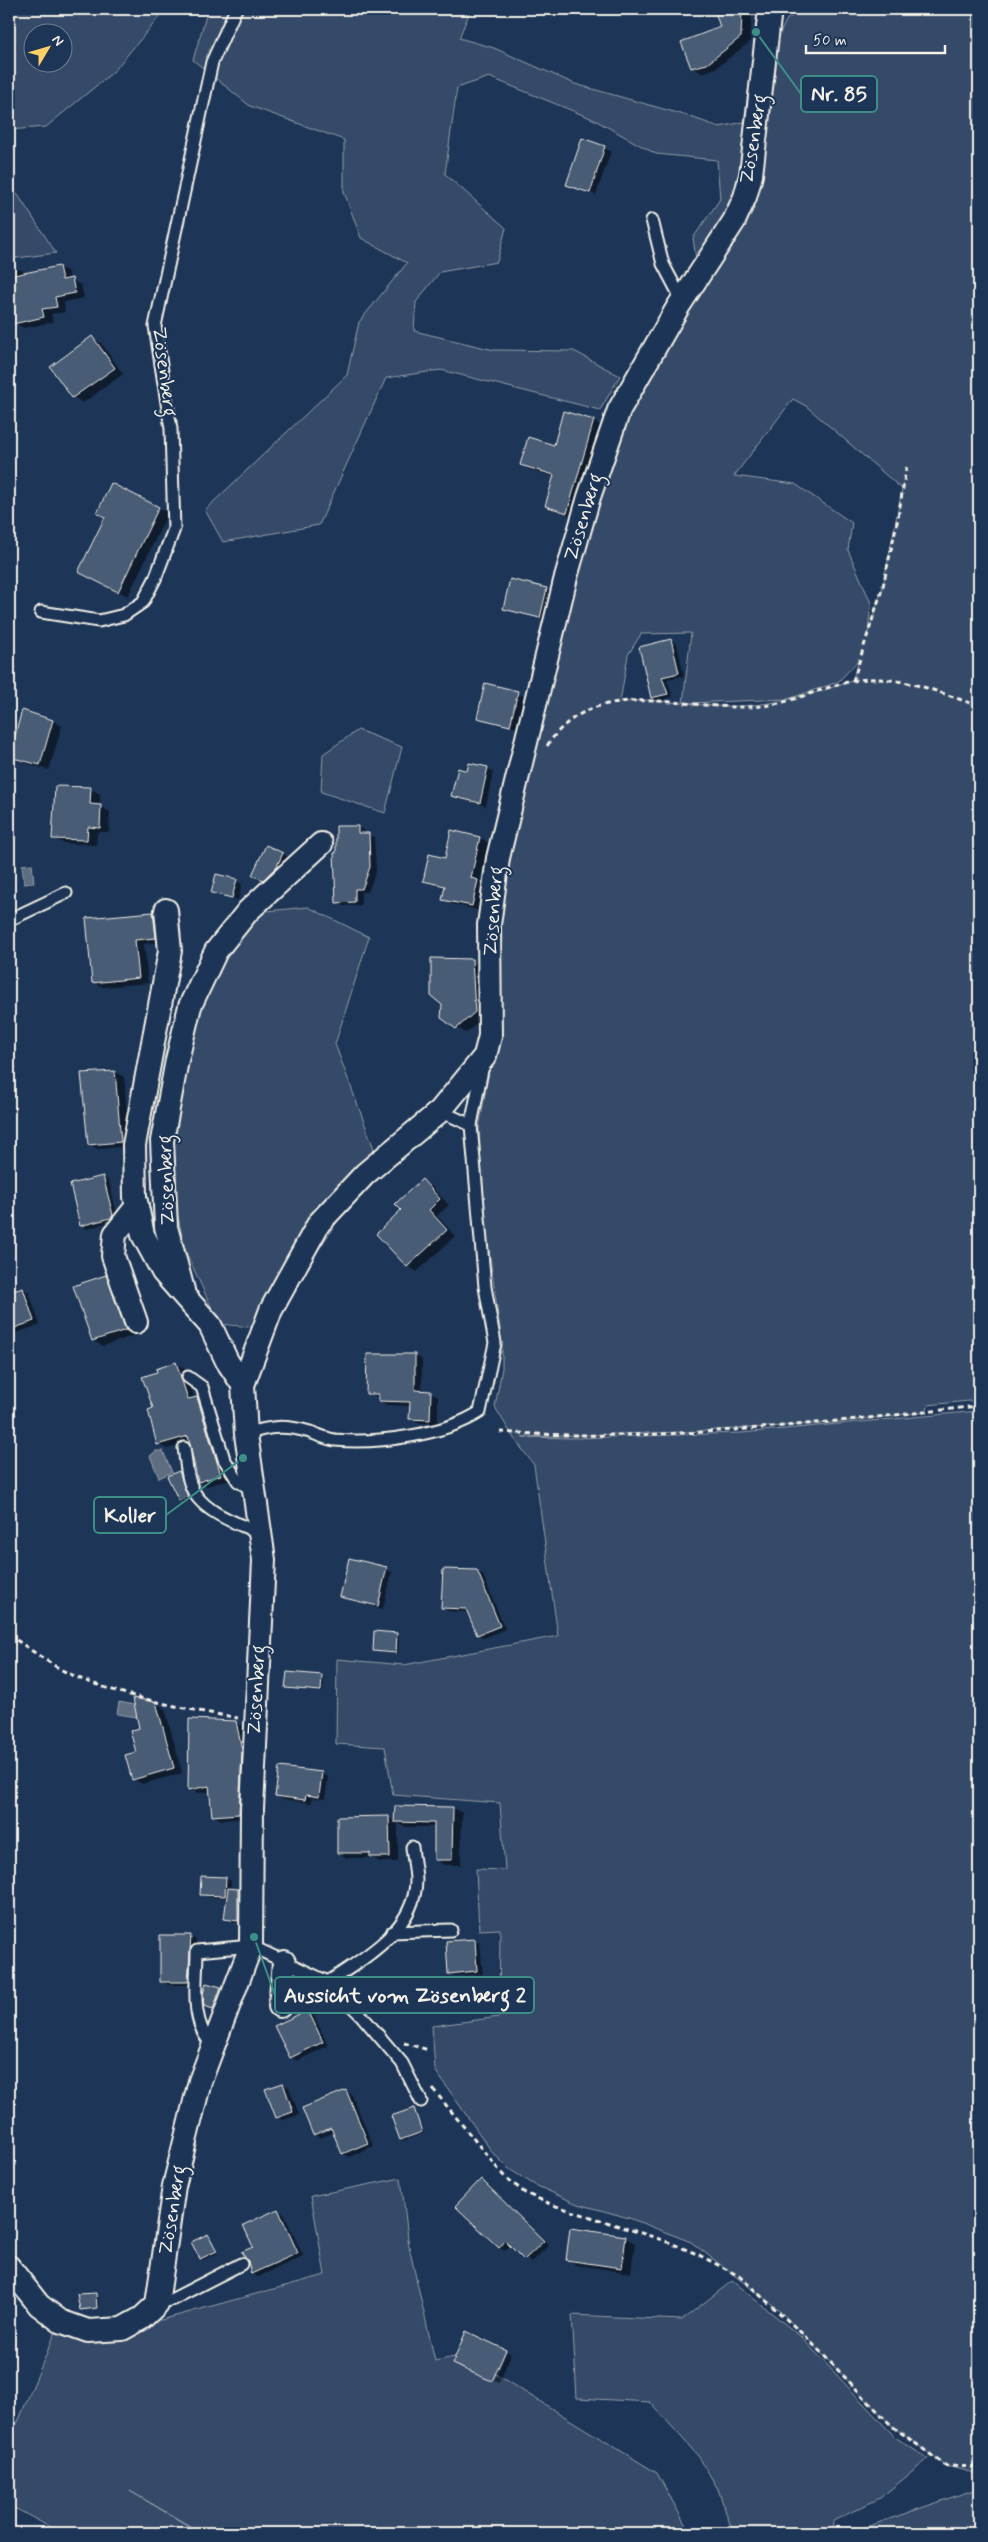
<svg xmlns="http://www.w3.org/2000/svg" width="988" height="2542" font-family="Mynerve,sans-serif">
	<style>
		.green { fill: #354a67; stroke: #949ea8; fill-rule: evenodd }
		.water { fill: #5e6d82; stroke: #9aa2ab }
		.shadow { fill: #0007; fill-rule: evenodd }
		.building { fill: #485b74; stroke: #f4f1e8 }
		.lines { fill: none; stroke-linecap: round; stroke-linejoin: round }
		.service-casing { stroke: #f4f1e8; stroke-width: 15 }
		.minor-casing { stroke: #f4f1e8; stroke-width: 26 }
		.path { stroke: #f4f1e8; stroke-width: 3; stroke-dasharray: 5 4; stroke-linecap: butt }
		.service { stroke: #1d3557; stroke-width: 11 }
		.minor { stroke: #1d3557; stroke-width: 22 }
		.labels { text-anchor: middle; dominant-baseline: central; stroke-width: 4; stroke-linejoin: round; paint-order: stroke }
		.street-label { font-size: 20px; fill: #f4f1e8; stroke: #1d3557 }
		.leader { fill: none; stroke: #3d8f86; stroke-width: 2 }
		.callout-dot { fill: #3d8f86; stroke: #1d3557; stroke-width: 2 }
		.callout { fill: #1d3557; stroke: #3d8f86; stroke-width: 2 }
		.callout-label { font-size: 21px; text-anchor: middle; font-weight: bold; fill: #f4f1e8 }
	</style>
	<rect width="100%" height="100%" fill="#1d3557"/>
	<filter id="ink" filterUnits="userSpaceOnUse"><feTurbulence type="fractalNoise" baseFrequency=".02" numOctaves="2"/><feDisplacementMap in="SourceGraphic" scale="10" xChannelSelector="R" yChannelSelector="G"/><feConvolveMatrix kernelMatrix="1 2 1 2 8 2 1 2 1" color-interpolation-filters="sRGB"/></filter>
	<g filter="url(#ink)">
		<g class="green">
			<path d="M9,9H166L113,72L46,127L9,130ZM32,32H62V62H32Z"/>
			<path d="M208,9H471L459,38L494,48L575,84L688,116L719,127L744,122L750,78L757,54L771,51L787,19L806,9H979V1400L928,1405L927,1412L831,1423L688,1432L522,1437L573,1438L741,1433L979,1411V2474L946,2466L892,2426L778,2309L691,2242L629,2218L575,2203L533,2184L509,2169L492,2152L435,2070L432,2026L499,2017L500,1929L479,1930L476,1869L505,1870L500,1803L393,1795L385,1747L336,1744L337,1659L404,1665L558,1636L534,1465L513,1437L495,1407L502,1368V1344L483,1207L479,1128L491,1059L498,923L508,819L530,775L523,786C549,678 573,570 609,464C633,394 666,327 696,259L693,238L720,199L717,160L656,154L593,119L489,77L457,88L445,174L506,228L497,262L440,272L416,302L414,331L494,350L574,351L620,376L600,410L441,370L386,378L319,525L223,542L205,510L347,375L359,322L407,263L361,238L344,192V140L250,106L193,60ZM793,399L806,406L902,489L883,586L868,633L871,603L848,550L852,523L795,484L734,476ZM691,633L683,703L645,700L620,702L628,655L641,634ZM859,660L852,681C798,699 747,713 689,703L788,699L838,682Z"/>
			<polygon points="9,186 18,195 56,253 9,259"/>
			<polygon points="358,730 402,747 385,813 321,792 323,754"/>
			<polygon points="308,907 369,937 335,1044 383,1173 337,1222 295,1285 274,1329 219,1324 185,1250 175,1202 173,1145 189,1030 211,973 257,912"/>
			<polygon points="401,2178 409,2247 435,2361 464,2355 657,2473 690,2533 202,2533 130,2491 200,2533 61,2533 9,2505 9,2416 18,2422 60,2321 88,2331 142,2318 161,2320 325,2275 311,2196"/>
			<polygon points="732,2281 801,2337 895,2437 928,2459 880,2498 833,2521 832,2533 733,2533 718,2489 699,2457 650,2402 577,2398 572,2315 682,2320"/>
			<polygon points="979,2488 979,2533 849,2533"/>
		</g>
		<g class="water">
			<polygon points="32,864 34,883 24,884 22,865"/>
			<polygon points="156,1451 163,1451 172,1472 159,1478 150,1456"/>
			<polygon points="119,1702 139,1706 137,1717 117,1714"/>
		</g>
		<g class="shadow">
			<polygon points="715,9 752,10 750,42 716,68 702,73 692,67 722,27"/>
			<polygon points="583,140 611,151 596,195 567,184"/>
			<polygon points="59,267 68,272 70,280 81,285 84,298 64,302 65,312 51,314 53,322 24,328 14,323 9,295 9,271 18,269 27,273"/>
			<polygon points="92,338 101,343 123,374 83,403 73,397 52,367"/>
			<polygon points="593,421 602,426 577,517 556,511 547,506 555,477 531,470 521,465"/>
			<polygon points="112,485 168,513 128,596 89,577 107,517"/>
			<polygon points="547,589 553,593 546,620 504,609"/>
			<polygon points="671,640 677,644 684,676 667,679 673,697 658,701 652,697"/>
			<polygon points="486,685 524,696 516,728 478,717"/>
			<polygon points="53,721 62,726 49,770 19,761 10,756"/>
			<polygon points="487,768 493,772 486,806 452,796"/>
			<polygon points="56,787 91,789 100,794 100,806 110,812 109,832 97,832 96,845 63,843 53,838"/>
			<polygon points="358,827 364,831 364,834 374,837 376,871 368,892 361,892 361,905 343,906 337,902"/>
			<polygon points="480,838 489,843 480,882 487,886 481,911 452,904 443,899 446,888 424,881 446,859"/>
			<polygon points="267,847 289,857 283,870 269,882 260,878"/>
			<polygon points="236,881 242,884 238,900 212,892"/>
			<polygon points="153,913 162,918 164,942 144,944 148,983 103,987 93,982"/>
			<polygon points="471,960 480,965 483,1018 466,1033 457,1028"/>
			<polygon points="115,1072 124,1077 130,1146 98,1149 89,1144"/>
			<polygon points="103,1177 109,1181 118,1219 87,1229 81,1225"/>
			<polygon points="422,1180 431,1186 449,1205 437,1216 455,1236 417,1272 408,1266 403,1210"/>
			<polygon points="106,1277 115,1282 135,1335 103,1346 93,1341 75,1287"/>
			<polygon points="23,1289 29,1292 40,1325 15,1333 9,1330 9,1294"/>
			<polygon points="415,1355 422,1360 422,1392 430,1392 438,1396 438,1423 419,1423 411,1418 411,1406 387,1405 379,1401 379,1398 368,1393"/>
			<polygon points="176,1364 184,1368 195,1399 205,1403 229,1480 207,1486 199,1481 191,1442 167,1449 158,1444 155,1409"/>
			<polygon points="179,1472 190,1498 182,1502 180,1500"/>
			<polygon points="386,1569 392,1572 383,1609 342,1597"/>
			<polygon points="477,1571 483,1575 505,1629 484,1638 478,1634 469,1612 448,1611 443,1608"/>
			<polygon points="397,1634 399,1636 398,1654 374,1651"/>
			<polygon points="322,1676 324,1678 323,1692 286,1687"/>
			<polygon points="155,1703 165,1709 182,1773 142,1784 133,1779 141,1729"/>
			<polygon points="236,1723 244,1727 249,1755 247,1818 221,1820 213,1815 211,1791 198,1793 190,1789"/>
			<polygon points="322,1774 328,1777 325,1799 312,1798 311,1803 282,1799 276,1796"/>
			<polygon points="453,1808 462,1813 461,1865 444,1865 435,1859 435,1827 405,1827 398,1823 398,1862 380,1862 373,1858 347,1858 338,1853 338,1818 389,1818 396,1821"/>
			<polygon points="225,1878 231,1881 231,1889 244,1893 244,1923 232,1922 226,1919 228,1898 208,1897 202,1894"/>
			<polygon points="190,1936 196,1940 194,1985 168,1985 162,1981"/>
			<polygon points="474,1940 480,1944 483,1974 455,1976 449,1973"/>
			<polygon points="207,1984 227,1992 219,2011 205,2006"/>
			<polygon points="308,2012 314,2015 328,2046 297,2061 291,2057"/>
			<polygon points="283,2084 289,2087 299,2115 283,2120 277,2117"/>
			<path d="M346,2091L352,2095L373,2146L349,2157L343,2153L334,2132L320,2138L314,2134L304,2109ZM336,2125L337,2127L317,2135V2133Z"/>
			<polygon points="413,2109 424,2133 403,2141 401,2139"/>
			<polygon points="481,2181 549,2245 531,2263 511,2245 505,2251 499,2247"/>
			<polygon points="278,2211 284,2214 303,2256 258,2277 252,2274 255,2247"/>
			<polygon points="571,2229 626,2238 635,2243 631,2273 576,2265 567,2259"/>
			<polygon points="208,2235 218,2253 203,2260 201,2258"/>
			<polygon points="95,2294 98,2296 99,2309 81,2309"/>
			<polygon points="507,2351 511,2354 499,2383 494,2381"/>
		</g>
		<g class="building">
			<polygon points="714,9 742,9 741,37 707,64 691,68 681,42 720,27"/>
			<polygon points="582,138 605,146 590,193 566,185"/>
			<polygon points="59,266 62,280 72,278 75,293 55,297 57,307 42,309 44,317 13,324 9,301 9,276"/>
			<polygon points="92,336 115,368 72,398 50,367"/>
			<polygon points="563,411 594,420 567,513 545,506 554,475 520,465 528,437 554,445"/>
			<polygon points="111,483 159,507 118,592 78,572 105,517 97,513"/>
			<polygon points="510,579 547,588 540,618 503,609"/>
			<polygon points="671,639 679,673 662,677 668,694 651,698 639,647"/>
			<polygon points="485,683 518,691 510,726 477,718"/>
			<polygon points="22,710 53,720 40,765 9,757"/>
			<polygon points="469,763 488,767 480,803 451,796 458,768 467,771"/>
			<polygon points="55,786 91,787 90,804 101,805 100,828 88,827 87,840 52,839"/>
			<polygon points="336,826 358,826 358,833 369,833 370,867 362,889 355,889 355,902 336,903 334,853 336,853"/>
			<polygon points="451,830 480,837 471,878 478,880 472,906 442,900 445,886 423,881 429,854 445,858"/>
			<polygon points="266,845 283,853 277,866 263,880 252,875"/>
			<polygon points="216,874 237,879 232,898 211,893"/>
			<polygon points="153,912 156,938 135,940 139,978 92,983 86,918"/>
			<polygon points="431,958 472,959 475,1012 456,1029 441,1018 442,1005 431,996"/>
			<polygon points="115,1071 121,1142 88,1145 81,1073"/>
			<polygon points="103,1176 113,1215 111,1218 80,1226 70,1184"/>
			<polygon points="422,1179 440,1199 429,1210 447,1230 407,1267 376,1234 401,1210 395,1204"/>
			<polygon points="106,1275 126,1330 92,1341 73,1286"/>
			<polygon points="23,1288 34,1321 9,1330 9,1292"/>
			<polygon points="367,1354 415,1354 415,1390 431,1391 430,1420 409,1419 410,1402 378,1401 378,1394 366,1394"/>
			<polygon points="176,1362 188,1399 197,1397 221,1475 198,1482 188,1436 157,1445 148,1410 153,1408 142,1377 157,1372 156,1369"/>
			<polygon points="179,1471 188,1497 179,1501 167,1476"/>
			<polygon points="349,1558 387,1567 378,1606 340,1597"/>
			<polygon points="443,1569 477,1570 500,1626 477,1635 466,1609 441,1608"/>
			<polygon points="374,1631 397,1633 396,1653 373,1651"/>
			<polygon points="287,1672 322,1675 321,1691 285,1688"/>
			<polygon points="133,1698 156,1702 174,1768 132,1780 125,1755 136,1752 130,1731 139,1728"/>
			<polygon points="189,1719 236,1721 242,1750 239,1814 212,1816 209,1786 188,1790"/>
			<polygon points="279,1767 322,1772 319,1797 306,1795 305,1800 275,1796"/>
			<polygon points="395,1806 453,1807 452,1860 434,1860 434,1823 394,1822"/>
			<polygon points="389,1816 390,1857 370,1857 370,1853 337,1853 337,1817"/>
			<polygon points="201,1876 226,1877 225,1896 200,1895"/>
			<polygon points="228,1888 238,1889 238,1921 224,1919"/>
			<polygon points="160,1935 191,1935 188,1982 160,1982"/>
			<polygon points="475,1939 477,1971 448,1974 446,1941"/>
			<polygon points="206,1983 221,1987 213,2009 204,2006 203,1994"/>
			<polygon points="308,2010 323,2042 290,2058 274,2026"/>
			<polygon points="283,2083 293,2112 276,2118 265,2089"/>
			<polygon points="346,2090 368,2143 342,2154 331,2128 313,2135 302,2108"/>
			<polygon points="414,2108 422,2132 400,2140 391,2116"/>
			<polygon points="481,2179 544,2241 524,2260 505,2241 499,2248 455,2206"/>
			<polygon points="278,2209 298,2253 251,2274 248,2261 241,2252 253,2247 243,2225"/>
			<polygon points="570,2228 626,2236 622,2268 566,2260"/>
			<polygon points="208,2234 217,2251 200,2259 191,2242"/>
			<polygon points="96,2293 97,2308 80,2310 77,2294"/>
			<polygon points="466,2331 506,2350 492,2381 452,2364"/>
		</g>
		<g class="lines">
			<defs>
				<g id="service">
					<polyline points="652,220 663,264 682,300"/>
					<polyline points="41,612 99,621 124,615 143,602 155,579 174,529 171,429 155,326 212,62 236,9"/>
					<polyline points="9,920 66,893"/>
					<polyline points="440,1111 471,1125"/>
					<polyline points="188,1377 202,1387 224,1459 238,1481 254,1491"/>
					<path d="M246,1434C271,1426 285,1425 310,1432C318,1435 327,1439 335,1440C377,1444 445,1435 480,1412L495,1343L485,1287L471,1125L483,1065"/>
					<path d="M184,1448C186,1459 186,1472 190,1483C198,1511 236,1523 260,1533"/>
					<polyline points="392,1932 451,1930"/>
					<path d="M328,1982C363,1959 415,1930 416,1881C416,1870 413,1858 412,1847"/>
					<path d="M213,2045C189,2023 197,1982 197,1951L251,1946L328,1982L361,2015L402,2063L421,2101"/>
					<polyline points="157,2304 173,2299 241,2264"/>
				</g>
				<g id="minor">
					<polyline points="166,910 170,951 134,1145 135,1197 143,1235 163,1272 210,1325 227,1361 243,1385"/>
					<polyline points="183,1290 166,1227 162,1141 177,1060 190,1006 216,951 248,911 321,844"/>
					<polyline points="136,1322 113,1256 115,1234 137,1206"/>
					<polyline points="280,2006 284,1962"/>
					<polyline points="9,2267 39,2305 60,2321 88,2331 122,2329 142,2318 157,2304 174,2186 200,2081 251,1946 252,1809 264,1560 246,1434 243,1385 271,1310 319,1223 365,1174 440,1111 485,1056 490,1036 489,925 498,858 566,577 589,497 619,410 678,307 734,221 745,197 751,175 770,9"/>
				</g>
			</defs>
			<use href="#service" class="service-casing"/>
			<use href="#minor" class="minor-casing"/>
			<g class="path">
				<polyline points="853,681 883,586 898,518 907,463"/>
				<path d="M547,746C597,668 696,717 770,705C805,699 843,677 877,679C913,680 946,695 979,706"/>
				<path d="M500,1432C660,1443 821,1423 979,1406"/>
				<path d="M9,1635C32,1650 55,1669 81,1679C130,1698 186,1709 238,1718"/>
				<polyline points="404,2043 429,2050"/>
				<polyline points="433,2089 503,2175 525,2193 553,2205 663,2240 697,2254 739,2276 807,2338 892,2426 946,2466 979,2467"/>
			</g>
			<use href="#service" class="service"/>
			<use href="#minor" class="minor"/>
		</g>
	</g>
	<g class="labels">
		<g class="street-label">
			<text transform="translate(754 139) rotate(-81)">Zösenberg</text>
			<text transform="translate(164 372) rotate(83)">Zösenberg</text>
			<text transform="translate(584 517) rotate(-73)">Zösenberg</text>
			<text transform="translate(494 911) rotate(-86)">Zösenberg</text>
			<text transform="translate(167 1180) rotate(-92)">Zösenberg</text>
			<text transform="translate(257 1690) rotate(-87)">Zösenberg</text>
			<text transform="translate(173 2210) rotate(-81)">Zösenberg</text>
		</g>
	</g>
	<path class="leader" d="M756 32L801 94M243 1458L166 1515M254 1937L275 1995"/>
	<g class="callout-dot">
		<circle cx="756" cy="32" r="5"/>
		<circle cx="243" cy="1458" r="5"/>
		<circle cx="254" cy="1937" r="5"/>
	</g>
	<g class="callout">
		<rect x="801" y="76" width="76" height="36" rx="5"/>
		<rect x="94" y="1497" width="72" height="36" rx="5"/>
		<rect x="275" y="1977" width="259" height="36" rx="5"/>
	</g>
	<g class="callout-label">
		<text x="839" y="101">Nr. 85</text>
		<text x="130" y="1522">Koller</text>
		<text x="405" y="2002">Aussicht vom Zösenberg 2</text>
	</g>
	<rect width="988" height="2542" fill="none" stroke="#1d3557" stroke-width="30"/>
	<rect x="15" y="15" width="958" height="2512" fill="none" stroke="#f4f1e8" stroke-width="2" filter="url(#ink)"/>
	<g transform="translate(48 48) rotate(52)"><circle r="24" fill="#1d3557" stroke="#738091"/>
	<path d="M0-4L9 19L0 12L-9 19Z" fill="#ffd166"/>
	<text y="-8" font-size="14" font-weight="bold" text-anchor="middle" fill="#f4f1e8">N</text>
	</g>
	<path d="M806 45v8h139v-8" fill="none" stroke="#f4f1e8" stroke-width="2.5"/>
	<text x="813" y="45" font-size="15" fill="#f4f1e8" stroke="#1d3557" stroke-width="4" paint-order="stroke">50 m</text>
</svg>
